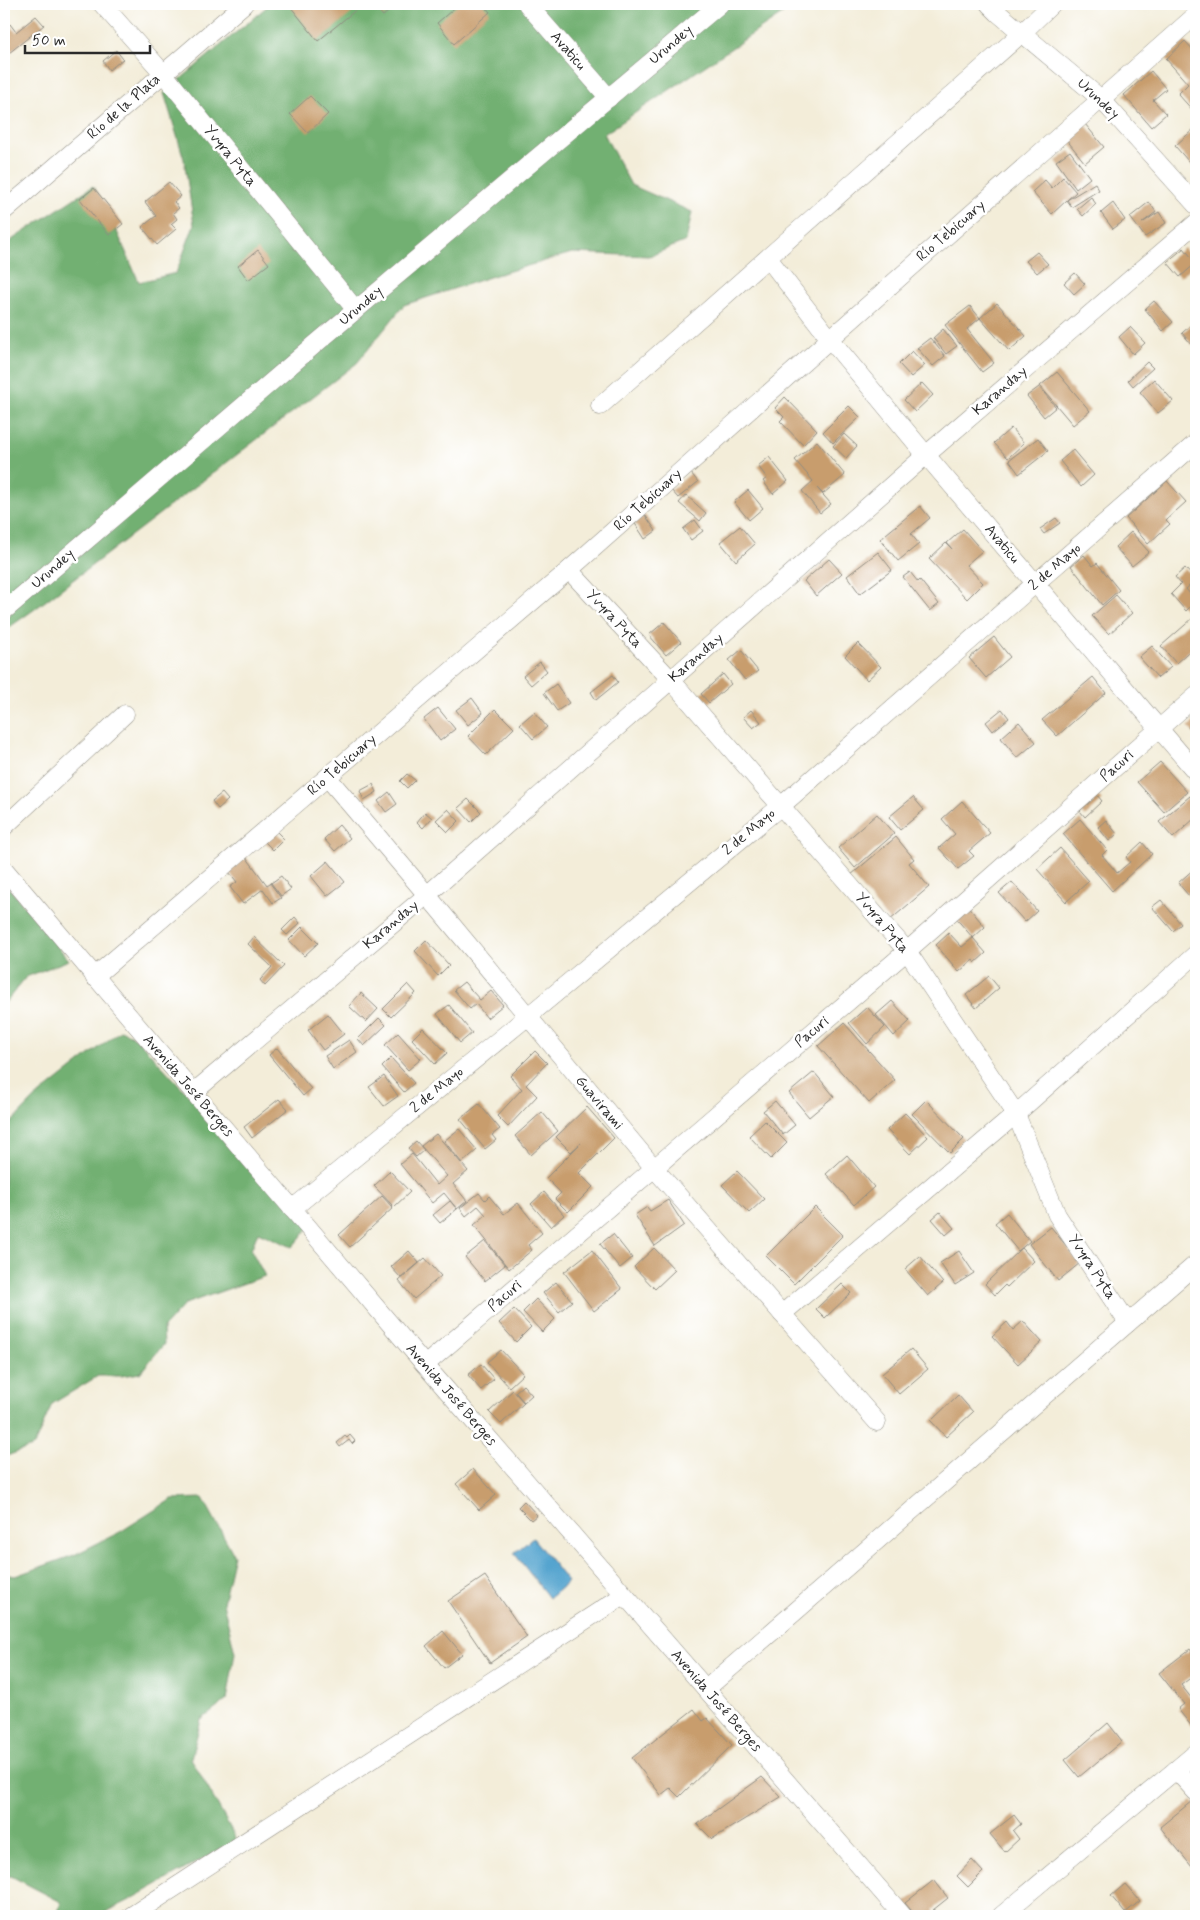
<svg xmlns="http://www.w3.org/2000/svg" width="1200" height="1920" font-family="Mynerve,sans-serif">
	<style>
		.forest { fill: #72b072; stroke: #4e6e4e }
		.water { fill: #55a4cf; stroke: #40687d }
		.building { fill: #c89d6d }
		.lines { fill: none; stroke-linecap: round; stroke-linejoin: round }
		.minor-casing { stroke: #8f8c82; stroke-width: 19 }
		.minor { stroke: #fff; stroke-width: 18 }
		.labels { text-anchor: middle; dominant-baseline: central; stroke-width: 5; stroke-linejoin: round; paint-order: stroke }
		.street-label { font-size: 15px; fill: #2b2b2b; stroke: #fff }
	</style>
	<rect width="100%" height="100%" fill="#fff"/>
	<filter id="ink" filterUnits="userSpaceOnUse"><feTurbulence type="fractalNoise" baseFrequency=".02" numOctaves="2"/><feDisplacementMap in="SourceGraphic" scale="10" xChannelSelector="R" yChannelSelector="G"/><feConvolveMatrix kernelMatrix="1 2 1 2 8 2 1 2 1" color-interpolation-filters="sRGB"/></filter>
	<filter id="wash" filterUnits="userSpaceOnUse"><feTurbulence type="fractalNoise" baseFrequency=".0096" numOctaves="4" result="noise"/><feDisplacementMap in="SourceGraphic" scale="20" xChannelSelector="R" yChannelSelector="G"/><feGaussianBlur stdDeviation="1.12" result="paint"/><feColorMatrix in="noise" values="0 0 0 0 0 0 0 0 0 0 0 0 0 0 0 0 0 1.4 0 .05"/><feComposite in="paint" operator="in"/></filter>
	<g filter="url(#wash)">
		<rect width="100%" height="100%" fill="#f3edd9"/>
		<g class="forest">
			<polygon points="270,4 793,4 791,8 604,134 631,185 692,212 686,241 650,256 572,253 496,275 404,305 357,363 35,609 4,631 4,245 93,186 104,202 139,282 176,273 194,225 184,159 164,93"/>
			<polygon points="4,882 69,960 26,977 4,1004"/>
			<polygon points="121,1030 137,1039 310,1227 292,1247 258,1232 251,1250 265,1276 185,1304 163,1328 164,1344 140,1373 121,1376 98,1376 52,1404 34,1446 4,1457 4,1130 35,1098"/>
			<polygon points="203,1498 234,1555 223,1603 235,1653 227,1700 201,1720 191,1758 237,1840 130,1900 98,1916 57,1916 61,1902 11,1876 4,1877 4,1574 15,1576 74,1555 120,1532 172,1499"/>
		</g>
		<polygon class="water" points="533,1538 568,1582 549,1598 514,1553"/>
		<g id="blocks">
			<g class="building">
				<polygon points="292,4 363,4 318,41 290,6"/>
				<polygon points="373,4 398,4 383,16"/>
				<polygon points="459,4 483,4 490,12 454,44 437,23"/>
				<polygon points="36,16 44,25 4,57 4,29 10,24 16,32"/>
				<polygon points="1185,41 1196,53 1196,114 1178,94 1188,84 1166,59"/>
				<polygon points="116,50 123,59 109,70 103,61"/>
				<polygon points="1151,71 1166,89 1153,100 1166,114 1151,127 1124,95"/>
				<polygon points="310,96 328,114 308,133 290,114"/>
				<polygon points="1085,124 1104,147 1085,163 1066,139"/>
				<polygon points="1196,127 1196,170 1175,146"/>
				<polygon points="1070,151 1090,178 1076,189 1056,161"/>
				<polygon points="1063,177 1076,192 1067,200 1095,183 1099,190 1072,207 1067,200 1052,214 1032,192 1045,180 1052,188"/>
				<polygon points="169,182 181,196 174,202 179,208 173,213 177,219 171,224 176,229 157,245 142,227 156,216 145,202"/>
				<polygon points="94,188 123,224 109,235 80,199"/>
				<polygon points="1091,197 1096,204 1083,216 1077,209"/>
				<polygon points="1149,202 1156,212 1142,223 1159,212 1166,223 1145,237 1130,217"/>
				<polygon points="1113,203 1125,220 1113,229 1101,213"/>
				<polygon points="1184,248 1196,263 1180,277 1167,262"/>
				<polygon points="258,250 269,264 248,280 238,266"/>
				<polygon points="1037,252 1048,264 1037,273 1026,261"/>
				<polygon points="1075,273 1085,284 1074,294 1064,283"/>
				<polygon points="1154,301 1173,322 1163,331 1145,309"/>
				<polygon points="997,303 1026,336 1009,351 980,318"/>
				<polygon points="970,306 980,318 967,329 994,363 982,372 945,325"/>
				<polygon points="1192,324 1196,329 1196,341 1192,345 1182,333"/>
				<polygon points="1130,327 1145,343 1133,354 1119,337"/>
				<polygon points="943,329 957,346 946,354 933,338"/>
				<polygon points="930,338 945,356 933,366 917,348"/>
				<polygon points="912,351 925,365 911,377 899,364"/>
				<polygon points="1147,362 1153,368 1133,386 1128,380"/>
				<polygon points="1057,372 1090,411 1073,425 1040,386"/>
				<polygon points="1154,379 1173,401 1158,413 1140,392"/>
				<polygon points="922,383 933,395 915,412 904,400"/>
				<polygon points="1039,387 1056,407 1044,417 1027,396"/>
				<polygon points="785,397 817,430 803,445 780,421 784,417 775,408"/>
				<polygon points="849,406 860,417 833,443 823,432"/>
				<polygon points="1011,428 1024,443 1008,458 994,443"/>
				<polygon points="844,434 857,446 846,458 833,446"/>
				<polygon points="1038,438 1048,451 1019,474 1009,460"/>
				<polygon points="817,441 845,475 823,494 817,488 831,504 820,513 802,491 813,481 795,460"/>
				<polygon points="1073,450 1094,475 1081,487 1060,461"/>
				<polygon points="769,457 788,481 773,494 763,481 767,478 758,466"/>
				<polygon points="691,473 698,482 678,498 671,490"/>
				<polygon points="1167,481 1186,502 1166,520 1170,524 1148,544 1126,518"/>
				<polygon points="748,490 763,508 749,520 734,502"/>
				<polygon points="686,495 706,513 700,521 679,503"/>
				<polygon points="920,506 930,518 911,534 919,544 898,561 880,539"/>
				<polygon points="645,515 656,531 645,539 634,522"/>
				<polygon points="1056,518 1060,523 1044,534 1040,529"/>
				<polygon points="695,520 703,531 691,540 683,529"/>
				<polygon points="740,526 755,544 736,561 720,542"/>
				<polygon points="963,529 982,551 966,565 983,583 967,599 929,559 946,543 952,549 947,543"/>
				<polygon points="1131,532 1149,552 1132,566 1115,547"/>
				<polygon points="878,552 892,570 860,594 847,576"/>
				<polygon points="1084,555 1093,566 1097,563 1119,590 1102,605 1071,566"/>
				<polygon points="829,559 842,573 816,596 804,581"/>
				<polygon points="1185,568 1196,580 1186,589 1196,601 1186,611 1171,594 1181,584 1175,577"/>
				<polygon points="910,572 918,582 920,580 939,604 930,611 903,577"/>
				<polygon points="1116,595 1132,613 1109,634 1092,616"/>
				<polygon points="1193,618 1196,621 1196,645 1176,663 1161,646"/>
				<polygon points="664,622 681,642 666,655 649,635"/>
				<polygon points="994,637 1010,657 986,678 969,658"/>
				<polygon points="858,643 881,667 867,680 845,656"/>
				<polygon points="1152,646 1171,667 1158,678 1139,657"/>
				<polygon points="741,650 758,671 745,680 729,660"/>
				<polygon points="540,662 547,671 531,685 523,676"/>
				<polygon points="723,674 731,684 709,703 701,694"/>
				<polygon points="613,675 618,682 596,700 591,692"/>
				<polygon points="1093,677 1106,693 1057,736 1042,720"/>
				<polygon points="556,684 569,703 557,711 544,693"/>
				<polygon points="472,698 483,713 468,725 456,710"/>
				<polygon points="438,708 455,729 440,741 424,719"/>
				<polygon points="495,709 514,728 486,755 468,736"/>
				<polygon points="1002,709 1009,718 993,731 986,722"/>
				<polygon points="751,710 761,722 753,728 743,717"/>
				<polygon points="534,712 547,727 533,739 520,724"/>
				<polygon points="1196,720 1196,736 1188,727"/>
				<polygon points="1019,722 1036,742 1017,758 1001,738"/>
				<polygon points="1160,762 1187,792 1164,812 1137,782"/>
				<polygon points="407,774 415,780 407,788 400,781"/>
				<polygon points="373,784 377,792 364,800 360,791"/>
				<polygon points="389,792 397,804 386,812 378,801"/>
				<polygon points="222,793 228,800 218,809 212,801"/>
				<polygon points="1097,795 1102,801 1085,817 1080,811"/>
				<polygon points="1190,796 1196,803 1196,817 1173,838 1159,822"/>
				<polygon points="913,797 924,810 900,830 889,817"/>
				<polygon points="468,799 481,812 471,822 458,808"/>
				<polygon points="962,801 990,833 969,851 974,856 958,869 939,848 955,834 942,819"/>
				<polygon points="448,809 459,821 448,832 436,820"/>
				<polygon points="425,812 432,818 423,828 417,822"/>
				<polygon points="877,814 894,834 855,868 838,848"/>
				<polygon points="1080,819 1107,850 1102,855 1117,873 1130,862 1126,857 1142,842 1152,854 1112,891 1063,834"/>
				<polygon points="1106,820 1117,834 1109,841 1098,827"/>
				<polygon points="339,825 350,838 335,851 324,839"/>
				<polygon points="276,831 284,839 273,850 265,842"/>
				<polygon points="896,837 914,859 909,863 929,887 889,921 851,875"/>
				<polygon points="1060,848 1089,881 1066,902 1037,869"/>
				<polygon points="243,853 267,885 270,883 281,898 273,903 263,889 243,904 230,887 237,882 225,867"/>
				<polygon points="328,861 345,882 327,896 311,876"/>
				<polygon points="1196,867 1196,890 1189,896 1178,883"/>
				<polygon points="281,876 291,889 281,896 271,883"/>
				<polygon points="1012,882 1037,911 1025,922 999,893"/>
				<polygon points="1161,900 1181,924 1173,931 1152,907"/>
				<polygon points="967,905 985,927 973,938 954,916"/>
				<polygon points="295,917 300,923 287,935 282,930"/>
				<polygon points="302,927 318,943 304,956 289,940"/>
				<polygon points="949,933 962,947 973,938 986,953 975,963 973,960 959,972 936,945"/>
				<polygon points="254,937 284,966 265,986 260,980 272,967 248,944"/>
				<polygon points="426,940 449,965 438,976 415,951"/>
				<polygon points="989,976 999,988 976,1008 966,995"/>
				<polygon points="464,982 480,1000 491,991 503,1005 487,1018 476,1004 470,1009 454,990"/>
				<polygon points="408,984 416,993 391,1017 383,1009"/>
				<polygon points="361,993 378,1009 366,1022 349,1006"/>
				<polygon points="892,1001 910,1021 894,1036 876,1015"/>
				<polygon points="449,1005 472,1033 460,1043 437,1014"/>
				<polygon points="867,1007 885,1027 867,1044 849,1023"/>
				<polygon points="328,1014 344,1034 323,1050 308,1030"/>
				<polygon points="379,1018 386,1025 364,1046 358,1039"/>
				<polygon points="844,1023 895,1080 869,1103 818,1046"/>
				<polygon points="423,1028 447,1053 435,1064 412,1039"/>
				<polygon points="398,1033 421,1059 408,1070 385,1045"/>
				<polygon points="349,1040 357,1052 333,1069 325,1056"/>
				<polygon points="277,1048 311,1089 303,1096 269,1055"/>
				<polygon points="535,1051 547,1063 526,1085 537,1096 508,1127 497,1116 522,1089 510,1076"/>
				<polygon points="391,1058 414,1083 404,1092 382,1067"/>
				<polygon points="814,1072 834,1096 809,1117 789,1093"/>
				<polygon points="384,1076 398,1096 384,1106 369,1087"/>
				<polygon points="279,1099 288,1109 252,1138 244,1127"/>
				<polygon points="926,1100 964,1139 950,1153 912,1114"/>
				<polygon points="775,1101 795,1125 783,1135 763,1111"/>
				<polygon points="479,1104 500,1129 492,1135 496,1140 485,1149 460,1119"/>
				<polygon points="587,1107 614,1138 579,1173 593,1187 568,1212 555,1199 561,1193 546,1178 581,1143 571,1152 556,1137"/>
				<polygon points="542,1112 558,1131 531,1155 515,1136"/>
				<polygon points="905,1113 928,1137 910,1154 887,1130"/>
				<polygon points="765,1121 787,1143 771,1159 749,1136"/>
				<polygon points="459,1129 477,1150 462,1163 444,1141"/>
				<polygon points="436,1134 468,1171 453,1184 467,1201 457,1209 444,1193 432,1203 400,1164 412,1154 437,1185 447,1176 421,1146"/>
				<polygon points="416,1141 424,1150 416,1157 408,1148"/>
				<polygon points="847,1155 874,1187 854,1205 826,1174"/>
				<polygon points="390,1171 410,1192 394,1207 374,1186"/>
				<polygon points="737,1171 764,1199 749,1213 722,1185"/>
				<polygon points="544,1192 564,1215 551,1227 531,1204"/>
				<polygon points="479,1193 485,1200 489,1196 504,1214 518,1203 542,1233 528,1245 532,1250 509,1269 474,1225 486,1215 478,1206 466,1216 460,1208"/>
				<polygon points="382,1196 393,1208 350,1247 339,1235"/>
				<polygon points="668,1200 684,1225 655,1246 635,1215 647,1207 650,1211"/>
				<polygon points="450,1201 457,1209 440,1223 433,1215"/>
				<polygon points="815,1207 843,1235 794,1284 766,1256"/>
				<polygon points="940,1212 954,1228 946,1235 932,1219"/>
				<polygon points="1007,1213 1030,1241 1018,1251 995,1223"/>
				<polygon points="1051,1227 1080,1263 1058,1281 1029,1244"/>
				<polygon points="613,1234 632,1258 620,1268 600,1244"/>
				<polygon points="485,1241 505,1265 485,1281 465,1257"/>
				<polygon points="654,1248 675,1270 655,1289 634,1267"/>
				<polygon points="1022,1248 1034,1261 1007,1287 1005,1285 995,1295 985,1284"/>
				<polygon points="592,1250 622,1289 594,1311 564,1272"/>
				<polygon points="409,1251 419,1263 401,1278 391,1267"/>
				<polygon points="959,1251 974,1273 955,1285 940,1263"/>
				<polygon points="920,1256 943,1283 928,1296 905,1269"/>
				<polygon points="425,1258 441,1276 414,1299 399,1281"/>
				<polygon points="556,1282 572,1301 559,1312 543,1293"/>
				<polygon points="842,1284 851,1293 825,1318 816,1309"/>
				<polygon points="536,1299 555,1319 542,1332 523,1312"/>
				<polygon points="514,1309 531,1327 516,1342 499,1323"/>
				<polygon points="1023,1321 1042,1342 1018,1364 992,1336 1007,1322 1013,1330"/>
				<polygon points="911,1349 928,1369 899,1394 882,1374"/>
				<polygon points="501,1350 523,1374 509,1387 487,1362"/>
				<polygon points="481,1364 494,1379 481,1390 468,1375"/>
				<polygon points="523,1385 532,1395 524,1402 515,1392"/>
				<polygon points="513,1390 524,1403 501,1424 489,1412"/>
				<polygon points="958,1395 973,1412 946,1437 931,1421"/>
				<polygon points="350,1435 355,1441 352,1444 349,1440 340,1447 337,1443 345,1436 347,1438"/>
				<polygon points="473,1469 496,1495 479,1510 456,1484"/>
				<polygon points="524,1501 537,1515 531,1520 518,1507"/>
				<polygon points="485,1576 527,1637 490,1663 448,1601"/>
				<polygon points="443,1631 462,1654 444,1668 426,1646"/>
				<polygon points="1190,1649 1196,1658 1196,1674 1181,1685 1196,1704 1196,1732 1178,1709 1184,1704 1159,1673"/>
				<polygon points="694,1709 703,1721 707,1718 732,1745 679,1797 670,1788 661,1795 632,1758"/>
				<polygon points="1108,1723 1122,1741 1079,1777 1065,1760"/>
				<polygon points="762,1777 781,1797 712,1839 697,1824"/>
				<polygon points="1192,1801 1196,1805 1196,1872 1160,1827"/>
				<polygon points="1014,1815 1021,1824 1013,1831 1019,1839 1005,1852 990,1834"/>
				<polygon points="972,1860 983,1872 968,1887 957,1876"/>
				<polygon points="934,1880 948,1898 933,1910 938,1916 916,1916 905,1903"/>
				<polygon points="1125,1884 1140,1901 1125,1913 1111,1896"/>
			</g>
		</g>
	</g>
	<g filter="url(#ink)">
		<use href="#blocks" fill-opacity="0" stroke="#8f8c82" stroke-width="1"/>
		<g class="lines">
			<defs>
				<g id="minor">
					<polyline points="102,4 163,73 356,310"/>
					<polyline points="527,4 609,98"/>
					<polyline points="989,4 998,13 1101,99 1196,205"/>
					<polyline points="4,211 244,4"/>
					<polyline points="768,258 830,339 926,455 1196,772"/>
					<polyline points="600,406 1022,33 1052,4"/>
					<polyline points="569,570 671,680 907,951 1016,1114 1057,1215 1128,1323"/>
					<polyline points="4,611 319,341 720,4"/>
					<polyline points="328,778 427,895 654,1168 877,1422"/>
					<polyline points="4,827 125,714"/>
					<polyline points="4,869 425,1365 903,1916"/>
					<polyline points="94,977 569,570 1196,15"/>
					<polyline points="194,1092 427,895 926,455 1196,223"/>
					<polyline points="292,1209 527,1017 781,806 1196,443"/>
					<polyline points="782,1314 1016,1114 1196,954"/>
					<polyline points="425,1365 907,951 1196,696"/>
					<polyline points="706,1689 1196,1264"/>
					<polyline points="1176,1770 1196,1792"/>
					<polyline points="131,1916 624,1595"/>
					<polyline points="1001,1916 1196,1753"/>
				</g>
			</defs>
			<use href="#minor" class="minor-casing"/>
			<use href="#minor" class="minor"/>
		</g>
	</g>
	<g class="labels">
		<g class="street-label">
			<text transform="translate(671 45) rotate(-40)">Urundey</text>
			<text transform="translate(568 51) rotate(49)">Avaticu</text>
			<text transform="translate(1098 99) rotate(44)">Urundey</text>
			<text transform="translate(124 107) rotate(-41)">Río de la Plata</text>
			<text transform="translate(230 156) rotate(51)">Yvyra Pyta</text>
			<text transform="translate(951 231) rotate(-41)">Río Tebicuary</text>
			<text transform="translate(361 306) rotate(-40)">Urundey</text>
			<text transform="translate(1000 391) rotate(-41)">Karanday</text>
			<text transform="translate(648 500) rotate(-42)">Río Tebicuary</text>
			<text transform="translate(1002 544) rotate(50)">Avaticu</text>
			<text transform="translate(1055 567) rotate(-41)">2 de Mayo</text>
			<text transform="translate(53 569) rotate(-41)">Urundey</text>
			<text transform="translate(614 619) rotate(47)">Yvyra Pyta</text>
			<text transform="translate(696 658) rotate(-41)">Karanday</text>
			<text transform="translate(342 765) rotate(-41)">Río Tebicuary</text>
			<text transform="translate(1117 766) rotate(-42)">Pacuri</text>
			<text transform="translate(749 832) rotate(-40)">2 de Mayo</text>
			<text transform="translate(882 923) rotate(50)">Yvyra Pyta</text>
			<text transform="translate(391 925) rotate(-40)">Karanday</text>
			<text transform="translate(812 1032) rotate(-40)">Pacuri</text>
			<text transform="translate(188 1086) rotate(49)">Avenida José Berges</text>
			<text transform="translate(437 1090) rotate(-39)">2 de Mayo</text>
			<text transform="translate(599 1103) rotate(50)">Guavirami</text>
			<text transform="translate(1092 1267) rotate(57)">Yvyra Pyta</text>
			<text transform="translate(505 1296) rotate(-41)">Pacuri</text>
			<text transform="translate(451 1395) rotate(49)">Avenida José Berges</text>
			<text transform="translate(716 1701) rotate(49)">Avenida José Berges</text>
		</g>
	</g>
	<rect width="1200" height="1920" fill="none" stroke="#fff" stroke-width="20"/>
	<path d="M25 45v8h125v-8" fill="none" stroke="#2b2b2b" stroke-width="2.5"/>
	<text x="32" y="45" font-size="15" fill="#2b2b2b" stroke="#ffffff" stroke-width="4" paint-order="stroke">50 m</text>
</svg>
